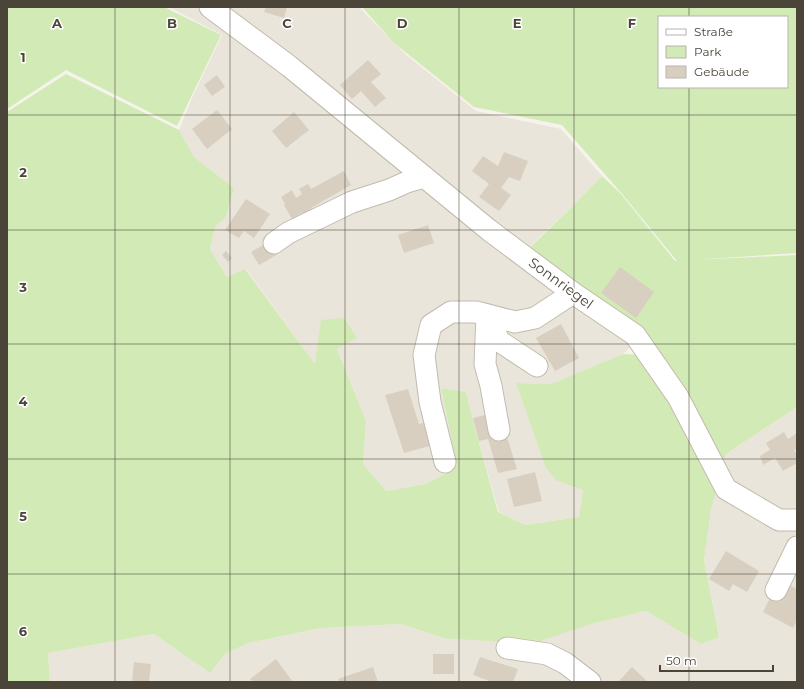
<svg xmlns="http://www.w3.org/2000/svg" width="804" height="689" font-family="Montserrat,sans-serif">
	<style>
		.residential { fill: #eae5da }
		.green { fill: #d2eab5; fill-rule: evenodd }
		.building { fill: #d8cfc1 }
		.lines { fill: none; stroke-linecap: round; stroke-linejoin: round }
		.minor-casing { stroke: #c2bbae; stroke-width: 23 }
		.minor { stroke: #fff; stroke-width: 21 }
		.grid { fill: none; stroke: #4b4439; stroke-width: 1; stroke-opacity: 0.55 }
		.labels { text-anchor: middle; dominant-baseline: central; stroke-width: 3; stroke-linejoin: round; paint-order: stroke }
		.street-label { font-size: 14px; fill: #4b4439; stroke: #fff }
		.grid-label { font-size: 13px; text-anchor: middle; font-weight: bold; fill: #4b4439; stroke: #fff; stroke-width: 3; stroke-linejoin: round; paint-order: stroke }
	</style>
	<rect width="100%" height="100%" fill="#f6f3ec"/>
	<g class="residential">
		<polygon points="169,7 359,7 404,53 476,111 561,129 602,176 570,209 517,258 634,344 623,354 551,384 516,383 557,481 583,490 579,517 524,525 499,512 475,428 466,392 441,388 455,456 447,473 425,484 386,491 363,464 366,421 337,348 344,319 315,364 246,269 227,277 210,249 215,227 226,217 234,188 194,157 179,130 192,98 222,35"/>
		<polygon points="797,407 797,682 50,682 48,653 154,634 210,673 225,654 248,643 321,628 401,624 443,638 591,624 646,611 701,644 719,636 704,560 711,510 726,454"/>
	</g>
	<g class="green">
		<polygon points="7,7 164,7 221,35 177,126 66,70 7,109"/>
		<path d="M362,7H797V253L693,260L797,255V407L726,454L711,510L704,560L719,637L701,644L646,611L591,624L531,644L443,638L401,624L321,628L248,643L225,654L210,673L154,634L48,653L50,682H7V112L66,74L179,130L194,157L234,188L226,217L215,227L210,249L227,277L245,269L315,364L321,320L344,318L357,338L337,349L366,421L363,464L386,491L425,484L447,473L455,456L441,388L466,392L475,428L498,512L525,525L579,517L583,490L557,481L546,468L516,383L551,384L623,354L645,355L650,346L525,252L570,209L602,176L621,194L675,261H677L623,195L562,125L474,107L394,43ZM659,17H787V87H659Z"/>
	</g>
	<g class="building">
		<polygon points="266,7 287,7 284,18 264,12"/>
		<polygon points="368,60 381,74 371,82 386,98 375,107 361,91 352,99 340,85"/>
		<polygon points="217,75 225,87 212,96 204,85"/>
		<polygon points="217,110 232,129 207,149 192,129"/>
		<polygon points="294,112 309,130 286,148 272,131"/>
		<polygon points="504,152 528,161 520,181 509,177 501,188 511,195 499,211 479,197 489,184 472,171 483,156 498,166"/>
		<polygon points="344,171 351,185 311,208 314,213 305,218 302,213 292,219 284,205 285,204 281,197 292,190 296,198 302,194 299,189 308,184 311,189"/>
		<polygon points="246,199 270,214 254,238 244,231 239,238 225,230"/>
		<polygon points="428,225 434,243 404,253 398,235"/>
		<polygon points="270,241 278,254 259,265 251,252"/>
		<polygon points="226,251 232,258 228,262 222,255"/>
		<polygon points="620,267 654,292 636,318 601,293"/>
		<polygon points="561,324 579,358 555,371 536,338"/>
		<polygon points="408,389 419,424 429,421 437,444 404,453 385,395"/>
		<polygon points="485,415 491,438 506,434 517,469 498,473 488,439 479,441 473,418"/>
		<polygon points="784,432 788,439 797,433 797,448 794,450 797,454 797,463 783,471 775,458 763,465 760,456 770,450 766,443"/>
		<polygon points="535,472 542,501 514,507 507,479"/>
		<polygon points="726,551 759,571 747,592 733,584 729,591 709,579"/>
		<polygon points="789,585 797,589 797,620 793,628 763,612 771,596 780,602"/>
		<rect x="433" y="654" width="21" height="20"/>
		<polygon points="480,657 518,669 513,682 492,682 473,675"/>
		<polygon points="276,659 293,682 253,682 250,679"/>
		<polygon points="134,662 151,664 149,682 132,682"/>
		<polygon points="373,667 378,682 339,682 338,679"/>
		<polygon points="632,667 648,682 618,682"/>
	</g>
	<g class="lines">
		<defs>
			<g id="minor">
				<polyline points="210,7 289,66 489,230 573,293 635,335 678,397 726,489 779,520 797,520"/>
				<polyline points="274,243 288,233 352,202 389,190 407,182 424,177"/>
				<polyline points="487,315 485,364 491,386 499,430"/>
				<polyline points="489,318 499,341 537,366"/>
				<polyline points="445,462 430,402 424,355 431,325 451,312 476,312 515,322 535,318 573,293"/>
				<polyline points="776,590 797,547"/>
				<polyline points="507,648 547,654 565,663 590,682"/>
			</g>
		</defs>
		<use href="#minor" class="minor-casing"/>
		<use href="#minor" class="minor"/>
	</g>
	<path class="grid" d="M115,7V682M230,7V682M345,7V682M459,7V682M574,7V682M689,7V17M689,87V682M7,115H797M7,230H797M7,344H797M7,459H797M7,574H797"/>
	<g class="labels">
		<g class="street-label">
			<text transform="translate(561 283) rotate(36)">Sonnriegel</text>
		</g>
	</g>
	<g class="grid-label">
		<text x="57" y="28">A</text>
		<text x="172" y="28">B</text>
		<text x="287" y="28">C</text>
		<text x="402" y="28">D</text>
		<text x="517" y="28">E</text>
		<text x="632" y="28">F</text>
		<text x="23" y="62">1</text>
		<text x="23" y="177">2</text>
		<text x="23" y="292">3</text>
		<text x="23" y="406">4</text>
		<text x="23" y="521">5</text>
		<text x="23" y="636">6</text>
	</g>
	<rect width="804" height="689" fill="none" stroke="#4b4439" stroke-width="16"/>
	<rect x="658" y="16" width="130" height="72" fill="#ffffff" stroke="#b7b4b0"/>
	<rect x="666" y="29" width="20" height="6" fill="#ffffff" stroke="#b7b4b0"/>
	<text x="694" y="36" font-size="12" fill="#4b4439">Straße</text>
	<rect x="666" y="46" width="20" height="12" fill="#d2eab5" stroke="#b7b4b0"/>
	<text x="694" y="56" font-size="12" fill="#4b4439">Park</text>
	<rect x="666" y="66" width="20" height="12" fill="#d8cfc1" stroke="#b7b4b0"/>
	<text x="694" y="76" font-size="12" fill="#4b4439">Gebäude</text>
	<path d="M660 665v6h113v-6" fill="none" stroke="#4b4439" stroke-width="2"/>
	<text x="666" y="665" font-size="12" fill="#4b4439" stroke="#ffffff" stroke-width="3" paint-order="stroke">50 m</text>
</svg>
